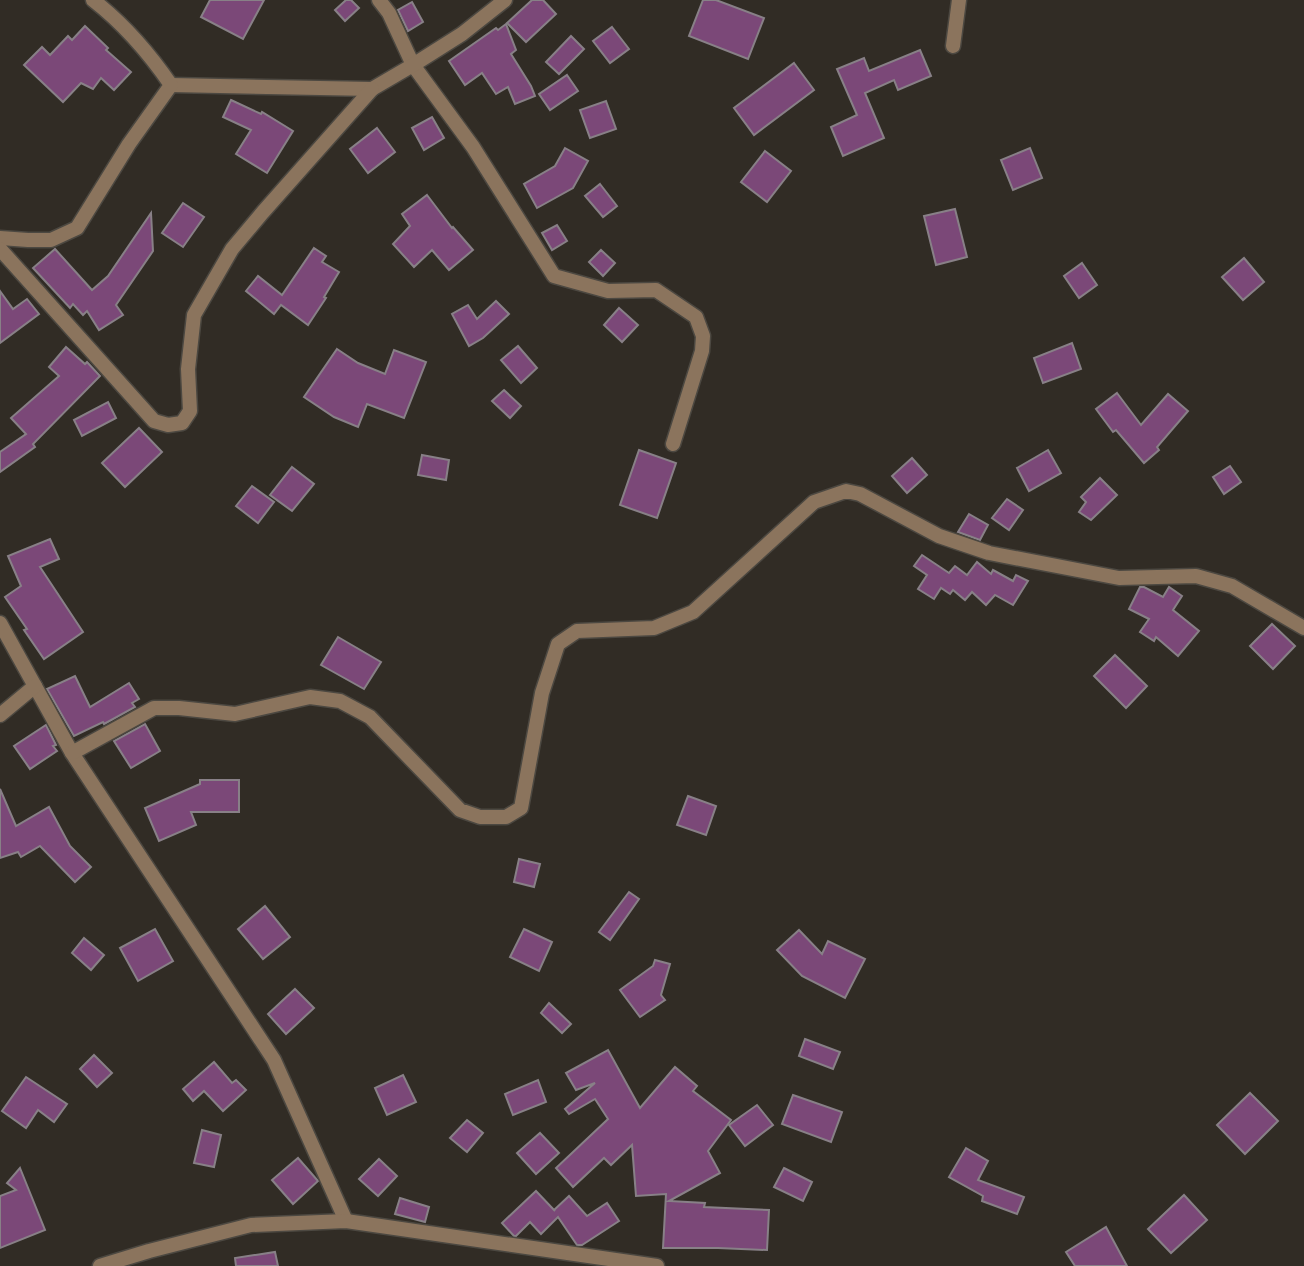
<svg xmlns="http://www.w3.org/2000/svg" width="1304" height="1266" font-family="Lato,sans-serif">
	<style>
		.building { fill: #7b4878; stroke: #888087; stroke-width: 2 }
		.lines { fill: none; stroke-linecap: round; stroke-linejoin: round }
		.minor-casing { stroke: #4c4841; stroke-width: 17 }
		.tertiary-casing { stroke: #4c4841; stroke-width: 17 }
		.minor { stroke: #8b745d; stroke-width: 14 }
		.tertiary { stroke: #8b745d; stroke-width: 14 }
	</style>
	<rect width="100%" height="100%" fill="#312c25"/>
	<g class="building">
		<polygon points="210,0 264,0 243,39 201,17"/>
		<polygon points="346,0 351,0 359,8 345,21 335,10"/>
		<polygon points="532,0 543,0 556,14 526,42 507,23"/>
		<polygon points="703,0 716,0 764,18 748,59 689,36"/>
		<polygon points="412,2 423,22 408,31 398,10"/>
		<polygon points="506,24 516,50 511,54 531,86 535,96 515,104 508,87 496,94 482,73 465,85 449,61 496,28 498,30"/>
		<polygon points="85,26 108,48 106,50 131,72 114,90 101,78 93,89 81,83 63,102 24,65 42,47 50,55 68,36 72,40"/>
		<polygon points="612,27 629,49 610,63 593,41"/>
		<polygon points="571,36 584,49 559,74 546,62"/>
		<polygon points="920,50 931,76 898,90 894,80 865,93 884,138 843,156 831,127 857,115 837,69 864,58 869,71"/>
		<polygon points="794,63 814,90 754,135 734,108"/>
		<polygon points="567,75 578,91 550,110 539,94"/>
		<polygon points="231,100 261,114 262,112 293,131 267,173 236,154 251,130 223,117"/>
		<polygon points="606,101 616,129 590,138 580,110"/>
		<polygon points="432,117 444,138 424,150 412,128"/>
		<polygon points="377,128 395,152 368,173 350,149"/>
		<polygon points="565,148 588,161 573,188 537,208 524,184 555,166"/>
		<polygon points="1030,148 1042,178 1013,190 1001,160"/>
		<polygon points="765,151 791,171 767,202 741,182"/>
		<polygon points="600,184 617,206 603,217 585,196"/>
		<polygon points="427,195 452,228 453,227 473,250 449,270 432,250 414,267 393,244 410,226 402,214"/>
		<polygon points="183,203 204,217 183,247 162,233"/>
		<polygon points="955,209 967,257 936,265 924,216"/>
		<polygon points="151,213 153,251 116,305 123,315 99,330 87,311 83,315 73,304 70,308 33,268 55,249 92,290 108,276"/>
		<polygon points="557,225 567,241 552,250 542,233"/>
		<polygon points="314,248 326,256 322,262 339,272 324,297 326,298 308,325 281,305 274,314 246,291 258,276 282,295"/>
		<polygon points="601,250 615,263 603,276 589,262"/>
		<polygon points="1244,258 1264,282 1243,300 1222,277"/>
		<polygon points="1082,263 1097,285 1079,298 1064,276"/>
		<polygon points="0,291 13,309 27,299 39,314 0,343"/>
		<polygon points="496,301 509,314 483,338 469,346 452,314 468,305 477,319"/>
		<polygon points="619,308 638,325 622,342 604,325"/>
		<polygon points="1072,343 1081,369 1043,383 1034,358"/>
		<polygon points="518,346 537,368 521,383 501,360"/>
		<polygon points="66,347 85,364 87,362 100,376 33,444 35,447 0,472 0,452 26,434 11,418 59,376 49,367"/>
		<polygon points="337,349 358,363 385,374 394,350 426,362 404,418 367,404 358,427 334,417 304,397"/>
		<polygon points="504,390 521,406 510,418 492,401"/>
		<polygon points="1117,393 1141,425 1168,394 1188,411 1157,447 1159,450 1144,463 1116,430 1113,432 1096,409"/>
		<polygon points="108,402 116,418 82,436 74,420"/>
		<polygon points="139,428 162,452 125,487 102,463"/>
		<polygon points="639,450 676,463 657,518 620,505"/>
		<polygon points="1048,450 1061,473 1029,491 1017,468"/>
		<polygon points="422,455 449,460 446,480 418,475"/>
		<polygon points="912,458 927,475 907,493 892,476"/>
		<polygon points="1230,466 1241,482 1224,494 1213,477"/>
		<polygon points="292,467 314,484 292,511 270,495"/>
		<polygon points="1100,478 1117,495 1091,520 1079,512 1086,502 1081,497"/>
		<polygon points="252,486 274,502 258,523 236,506"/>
		<polygon points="1007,499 1023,510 1009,530 992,518"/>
		<polygon points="969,514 988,525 980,540 958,532"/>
		<polygon points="50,539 59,559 40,567 83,632 44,659 24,630 27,629 5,597 21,586 8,556"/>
		<polygon points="922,555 949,573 955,566 967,575 977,562 991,574 993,570 1013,581 1016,575 1028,581 1013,605 995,595 986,605 972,592 965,600 953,590 950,594 941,588 934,599 918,589 927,575 914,566"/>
		<polygon points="1140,587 1144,587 1163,597 1169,587 1182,596 1173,610 1199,631 1178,656 1156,637 1154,641 1140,632 1149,619 1129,609"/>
		<polygon points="1272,624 1295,646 1273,669 1250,646"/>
		<polygon points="338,637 381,662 364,689 321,665"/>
		<polygon points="1115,655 1147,686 1126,708 1094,676"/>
		<polygon points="75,676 90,707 129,683 139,699 132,703 135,707 104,724 103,722 74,736 47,689"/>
		<polygon points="145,724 160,751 131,768 114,741"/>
		<polygon points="46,725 56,745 53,746 57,751 30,769 14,746"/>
		<polygon points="200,780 239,780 239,812 191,812 196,825 159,841 145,808 200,784"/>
		<polygon points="0,789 16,826 49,807 70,846 91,867 75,882 40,846 21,857 18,852 0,858"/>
		<polygon points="688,796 716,806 706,835 677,825"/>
		<polygon points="519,859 540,864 534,887 514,882"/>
		<polygon points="629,892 639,899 610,940 599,932"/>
		<polygon points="265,906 290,937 263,959 238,929"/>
		<polygon points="155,929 173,961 138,981 120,948"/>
		<polygon points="524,929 552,942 539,971 510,957"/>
		<polygon points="799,930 822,954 828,941 865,959 845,998 802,976 777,950"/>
		<polygon points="84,938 104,955 91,970 72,953"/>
		<polygon points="655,960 670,964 661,995 665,1000 640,1017 620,990 653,966"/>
		<polygon points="295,989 314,1008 286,1034 268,1014"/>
		<polygon points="549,1003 571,1024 562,1033 541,1013"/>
		<polygon points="805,1039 840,1052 833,1069 799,1056"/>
		<polygon points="608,1050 640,1108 675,1067 697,1086 693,1091 731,1120 708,1151 720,1173 669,1201 705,1203 704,1207 769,1210 767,1250 718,1248 663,1248 666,1194 636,1196 632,1145 611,1165 604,1158 573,1187 556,1168 608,1119 595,1099 569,1114 565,1109 595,1083 576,1090 566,1073"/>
		<polygon points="94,1055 112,1073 97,1087 80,1069"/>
		<polygon points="214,1062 232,1083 236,1080 246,1090 223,1111 204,1091 193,1101 183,1089"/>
		<polygon points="403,1075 416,1102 387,1115 375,1088"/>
		<polygon points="26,1077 67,1104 54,1122 38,1110 26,1128 2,1111"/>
		<polygon points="538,1080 546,1102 513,1115 505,1094"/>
		<polygon points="1250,1093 1278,1121 1245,1154 1217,1125"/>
		<polygon points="793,1095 842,1112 831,1142 782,1124"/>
		<polygon points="757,1105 773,1125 745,1146 729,1125"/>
		<polygon points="467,1120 483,1133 467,1152 450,1138"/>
		<polygon points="202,1130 221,1135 214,1167 194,1163"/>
		<polygon points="540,1133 559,1153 536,1174 517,1153"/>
		<polygon points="966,1148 988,1161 978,1180 1024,1197 1017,1214 982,1201 983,1196 949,1177"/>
		<polygon points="298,1158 318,1181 293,1204 272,1180"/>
		<polygon points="379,1159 397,1176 378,1196 359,1179"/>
		<polygon points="20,1168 45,1230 0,1248 0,1196 16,1190 7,1183"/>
		<polygon points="784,1168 812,1182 803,1201 774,1187"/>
		<polygon points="536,1191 555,1211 554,1210 569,1196 587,1216 607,1203 619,1221 582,1245 577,1245 558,1217 541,1234 530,1222 516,1236 514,1236 502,1223"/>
		<polygon points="1184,1195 1207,1220 1171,1253 1148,1229"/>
		<polygon points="400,1198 429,1207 425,1222 395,1214"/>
		<polygon points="1106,1227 1127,1266 1075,1266 1066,1252"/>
		<polygon points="275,1252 278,1266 236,1266 235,1258"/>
	</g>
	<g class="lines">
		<defs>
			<g id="minor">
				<polyline points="379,0 389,13 413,65 473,147 554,276 608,291 656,290 696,317 703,336 702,351 673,444"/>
				<polyline points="953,46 959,0"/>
				<polyline points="171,85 372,89 413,65 462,34 505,0"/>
				<path d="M0,238L28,240H51L77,228L129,144L171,85C149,53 124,24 93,0"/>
				<polyline points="0,249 154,421 168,425 182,423 190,411 188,369 194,315 232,249 263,212 372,89"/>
				<polyline points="0,623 72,753 274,1060 346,1221"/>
				<polyline points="0,715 35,686"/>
				<polyline points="72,753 154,708 179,708 235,714 310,697 340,701 370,717 460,810 480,817 506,817 521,808 542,693 558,644 577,631 654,628 693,612 814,502 846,491 860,494 939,536 989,553 1119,578 1196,576 1232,586 1304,628"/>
			</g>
			<polyline id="tertiary" points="100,1266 149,1251 251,1225 346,1221 657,1266"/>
		</defs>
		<use href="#minor" class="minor-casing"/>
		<use href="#tertiary" class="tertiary-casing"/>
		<use href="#minor" class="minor"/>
		<use href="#tertiary" class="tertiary"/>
	</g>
</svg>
